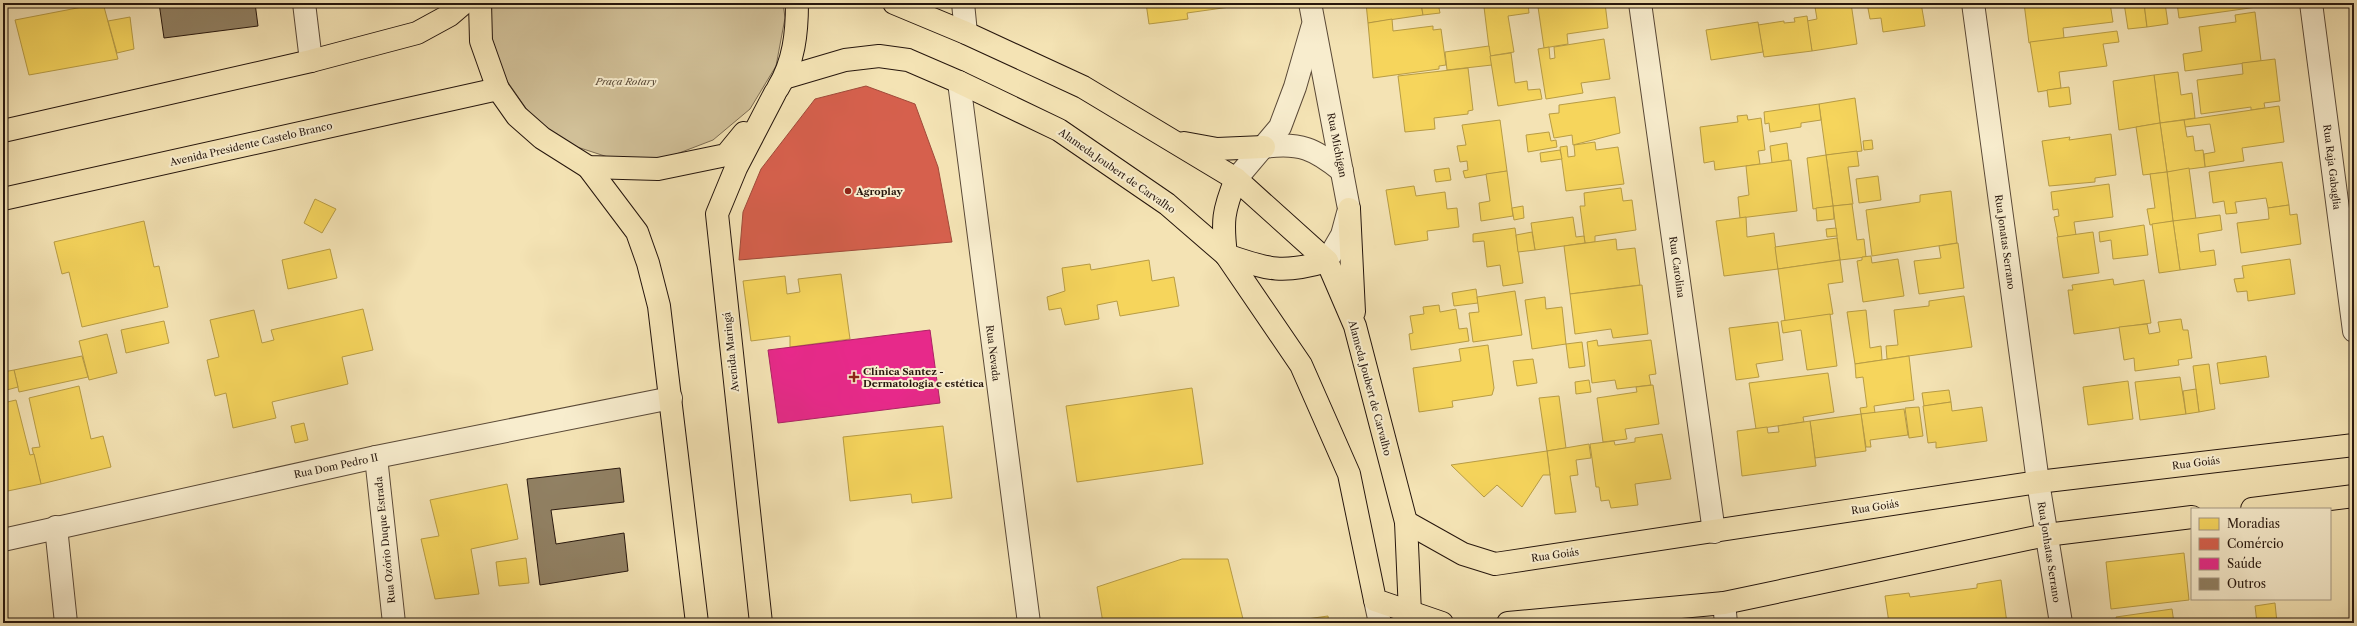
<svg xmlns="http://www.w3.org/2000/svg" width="2357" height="626" font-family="'Libre Caslon Text',serif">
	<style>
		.green { fill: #d1c098; stroke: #7c6b52 }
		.homes { fill: #f6d55c; stroke: #b89c44 }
		.shops { fill: #d6604d; stroke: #a14a3a }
		.health { fill: #e7298a; stroke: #ad2364 }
		.building { fill: #918164; stroke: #26160d }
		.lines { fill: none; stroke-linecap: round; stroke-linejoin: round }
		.minor-casing { stroke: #5a4937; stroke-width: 24 }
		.major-casing { stroke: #26160d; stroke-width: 24 }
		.minor { stroke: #f8edce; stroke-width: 22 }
		.major { stroke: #f4e3b4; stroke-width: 22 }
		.poi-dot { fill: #8f2418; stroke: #f8edce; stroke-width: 1.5 }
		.labels { text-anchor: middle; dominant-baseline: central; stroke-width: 4; stroke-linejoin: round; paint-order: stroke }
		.park-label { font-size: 10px; font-style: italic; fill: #594937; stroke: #f8edce }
		.street-label { font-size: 10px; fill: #26160d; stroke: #f8edce }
		.poi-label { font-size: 10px; font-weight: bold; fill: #26160d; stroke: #f8edce; text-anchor: start }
	</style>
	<rect width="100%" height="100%" fill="#f4e3b4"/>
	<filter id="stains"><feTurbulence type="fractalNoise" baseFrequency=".005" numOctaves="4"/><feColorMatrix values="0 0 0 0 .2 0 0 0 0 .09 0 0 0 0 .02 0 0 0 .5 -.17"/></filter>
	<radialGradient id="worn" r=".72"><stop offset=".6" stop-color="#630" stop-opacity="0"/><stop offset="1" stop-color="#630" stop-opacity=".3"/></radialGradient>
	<polygon class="green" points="492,3 783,3 785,18 776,66 750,109 713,140 666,158 617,160 571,145 532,117 505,78 490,33"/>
	<g class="homes">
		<polygon points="103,3 118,59 29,75 15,20"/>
		<polygon points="1146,3 1237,3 1237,6 1187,13 1188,19 1149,24"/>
		<polygon points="1366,3 1421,3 1423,15 1368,23"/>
		<polygon points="1421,3 1438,3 1440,13 1423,15"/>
		<polygon points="1511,3 1528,3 1529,13 1508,16 1514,52 1490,56 1484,7"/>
		<polygon points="1562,3 1605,3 1608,28 1567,34 1568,44 1544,48 1538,7"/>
		<polygon points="1838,3 1851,3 1857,44 1812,51 1807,21 1817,19 1815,7"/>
		<polygon points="1867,3 1921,3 1925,26 1883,32 1881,18 1870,19"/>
		<polygon points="2024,3 2110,3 2113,22 2063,28 2064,38 2029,43"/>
		<polygon points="2124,3 2144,3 2147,27 2128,29"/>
		<polygon points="2144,3 2165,3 2168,24 2147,27"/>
		<polygon points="2177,3 2263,3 2264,6 2179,18"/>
		<polygon points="2255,12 2261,61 2185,71 2183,54 2202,51 2199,27 2236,22 2235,15"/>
		<polygon points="1807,16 1812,51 1764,57 1758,25 1784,21 1784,23 1795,22 1794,18"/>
		<polygon points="130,17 134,49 117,53 108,21"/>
		<polygon points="1392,19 1393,31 1433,26 1433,30 1441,29 1446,65 1439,66 1439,69 1373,78 1368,23"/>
		<polygon points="1758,22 1763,52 1711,60 1706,30"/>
		<polygon points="2117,31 2119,42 2103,44 2107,66 2059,72 2061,88 2038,92 2030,42"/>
		<polygon points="1604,39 1610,79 1581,83 1583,93 1546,99 1538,49 1549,47 1550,59 1555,58 1554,47"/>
		<polygon points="1489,46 1492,65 1447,70 1445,52"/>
		<polygon points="1511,53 1515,83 1527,81 1528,90 1540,89 1542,99 1498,106 1490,56"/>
		<polygon points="2275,59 2280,101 2264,103 2265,108 2251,110 2251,107 2201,114 2197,80 2243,74 2242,63"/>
		<polygon points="1468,68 1473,110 1468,111 1468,114 1434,118 1435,129 1405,132 1398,76"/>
		<polygon points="2178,72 2181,95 2192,93 2195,118 2160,123 2154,75"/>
		<polygon points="2154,75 2160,123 2119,130 2113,81"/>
		<polygon points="2069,87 2071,104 2049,107 2047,90"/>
		<polygon points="1615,97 1620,133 1573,145 1572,135 1554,138 1549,114 1559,113 1559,105"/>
		<polygon points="1855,98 1862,151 1826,155 1819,104"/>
		<polygon points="1819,104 1821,120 1801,123 1801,127 1770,132 1769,123 1765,124 1764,112"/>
		<polygon points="2279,106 2284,142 2242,148 2244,161 2205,167 2204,154 2215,152 2210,124 2185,127 2184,120"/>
		<polygon points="1747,115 1748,120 1761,118 1765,150 1758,151 1760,164 1715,170 1714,161 1704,163 1700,127 1738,122 1737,116"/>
		<polygon points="1500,120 1507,171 1465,178 1463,171 1468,170 1467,161 1460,162 1457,146 1466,145 1462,125"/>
		<polygon points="2184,120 2187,137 2193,136 2195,151 2203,150 2205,167 2167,172 2160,123"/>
		<polygon points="2160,123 2167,172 2143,175 2136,127"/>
		<polygon points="1549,132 1551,141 1556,140 1557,147 1528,152 1526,135"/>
		<polygon points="2111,134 2116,175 2095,178 2095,182 2049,186 2042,141 2070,137 2069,140"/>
		<polygon points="1872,140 1873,149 1864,150 1863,141"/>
		<polygon points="1595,142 1596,150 1618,147 1624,184 1566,191 1560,147 1567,146 1568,157 1575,156 1574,145"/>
		<polygon points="1787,143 1789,160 1772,163 1770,146"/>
		<polygon points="1560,150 1562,159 1541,162 1540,153"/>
		<polygon points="1857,151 1859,166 1848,167 1853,204 1833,206 1826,155"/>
		<polygon points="1826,155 1833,206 1813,209 1807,158"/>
		<polygon points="1791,160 1797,211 1740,218 1738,197 1749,195 1746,166"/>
		<polygon points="2282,162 2289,205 2268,208 2266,198 2235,202 2237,213 2226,214 2224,201 2213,203 2209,172"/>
		<polygon points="1449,168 1451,180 1436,182 1434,170"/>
		<polygon points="2189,168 2196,219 2173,221 2167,172"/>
		<polygon points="1507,171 1513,216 1481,221 1479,203 1490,201 1486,174"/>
		<polygon points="2167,172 2173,221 2150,225 2147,209 2155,208 2150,174"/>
		<polygon points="1878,176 1881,200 1859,203 1856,179"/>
		<polygon points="2109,184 2113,217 2074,222 2076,235 2058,237 2054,217 2059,216 2058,209 2053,210 2051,192"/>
		<polygon points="1414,186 1416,196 1445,192 1447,209 1457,208 1459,227 1427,231 1428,240 1395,245 1386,190"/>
		<polygon points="1621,188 1623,201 1632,200 1636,230 1595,236 1595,242 1585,243 1580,206 1585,206 1584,193"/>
		<polygon points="1951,191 1957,243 1872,256 1866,210 1920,202 1920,195"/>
		<polygon points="315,199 336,209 322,233 304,223"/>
		<polygon points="1852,204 1857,240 1864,239 1866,257 1840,260 1833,206"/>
		<polygon points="2289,205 2290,215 2297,214 2301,244 2241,253 2237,223 2269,219 2268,208"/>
		<polygon points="1523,206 1524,218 1514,220 1512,208"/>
		<polygon points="1833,206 1834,219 1817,221 1816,208"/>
		<polygon points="2220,215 2222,230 2198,234 2200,252 2214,250 2216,265 2180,270 2173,221"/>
		<polygon points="1573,217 1576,237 1584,236 1585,243 1535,250 1531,223"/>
		<polygon points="1746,217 1747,237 1774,233 1778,269 1724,276 1716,221"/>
		<polygon points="144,221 154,267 159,266 168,307 82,327 69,272 62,274 54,242"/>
		<polygon points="2173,221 2180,270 2159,273 2152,224"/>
		<polygon points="2144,225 2148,255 2113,259 2111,240 2100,242 2099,232"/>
		<polygon points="1515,228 1523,283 1503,286 1500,265 1487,267 1484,241 1473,242 1473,234"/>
		<polygon points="1836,228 1837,236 1827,237 1826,229"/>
		<polygon points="1532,232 1535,250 1518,252 1516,235"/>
		<polygon points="2093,232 2099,273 2063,278 2057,237"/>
		<polygon points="1837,238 1840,260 1778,269 1775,247"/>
		<polygon points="1616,239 1617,250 1635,248 1640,285 1570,294 1564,246"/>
		<polygon points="1958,243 1964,288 1919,294 1914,261 1941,258 1939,246"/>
		<polygon points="330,249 337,278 288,289 282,260"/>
		<polygon points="1871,256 1872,263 1898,259 1904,296 1863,302 1857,261 1862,260 1862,257"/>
		<polygon points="2290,259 2295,294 2248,301 2247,291 2237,292 2234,279 2244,278 2242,266"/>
		<polygon points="1149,260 1152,281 1174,277 1179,306 1120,316 1117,301 1097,305 1099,319 1065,325 1061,308 1049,310 1047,297 1065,291 1062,268 1090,264 1091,270"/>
		<polygon points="1840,260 1843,282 1828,284 1833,314 1785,321 1778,269"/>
		<polygon points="841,274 850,339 790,347 790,336 751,341 743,281 785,276 787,294 800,292 798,279"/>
		<polygon points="2113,279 2114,285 2144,280 2151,323 2074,334 2068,290 2073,290 2072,285"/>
		<polygon points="1642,285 1648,334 1613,338 1611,329 1575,334 1570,294"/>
		<polygon points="1476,289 1478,303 1454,306 1452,293"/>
		<polygon points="1515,291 1522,335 1473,342 1469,313 1479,312 1477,297"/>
		<polygon points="1964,296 1972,347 1887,359 1886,346 1898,345 1894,310 1929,306 1929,301"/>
		<polygon points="1545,297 1546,309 1562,307 1566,344 1532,349 1525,300"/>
		<polygon points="1439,305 1440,312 1456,309 1459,329 1467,328 1469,341 1411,350 1409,334 1413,333 1410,316 1424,314 1423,307"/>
		<polygon points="363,309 373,350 342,357 348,384 272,402 276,418 233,428 226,393 215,396 207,360 219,357 210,320 254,310 262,343 274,340 271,330"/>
		<polygon points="1866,310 1870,348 1881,346 1882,360 1855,364 1847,312"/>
		<polygon points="1830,314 1837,366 1807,370 1801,330 1783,333 1781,321"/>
		<polygon points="2181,319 2183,330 2188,330 2192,358 2178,360 2179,365 2135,371 2134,358 2124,360 2119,327 2147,324 2149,334 2160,332 2158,322"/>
		<polygon points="164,321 169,343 126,353 121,330"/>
		<polygon points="1778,322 1783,360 1756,364 1759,377 1736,380 1729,328"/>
		<polygon points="107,334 117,373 89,380 79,341"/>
		<polygon points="1597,340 1598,346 1651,340 1656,374 1649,375 1651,385 1617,389 1615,380 1592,383 1587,342"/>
		<polygon points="1582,342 1585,366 1569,368 1566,344"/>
		<polygon points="1488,345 1494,388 1492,395 1452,401 1453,407 1419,412 1413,368 1461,361 1459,349"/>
		<polygon points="82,356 88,377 19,392 14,370"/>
		<polygon points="1909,356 1914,400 1874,406 1875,413 1861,414 1860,408 1867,407 1863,377 1856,378 1855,364"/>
		<polygon points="2266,356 2269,377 2220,384 2217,363"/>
		<polygon points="1533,359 1537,383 1517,386 1513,361"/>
		<polygon points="2209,364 2215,409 2199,412 2193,366"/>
		<polygon points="14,370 18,387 3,391 3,372"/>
		<polygon points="1828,373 1834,412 1803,417 1804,422 1756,429 1749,383"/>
		<polygon points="2180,377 2186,414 2140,420 2135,382"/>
		<polygon points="1589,380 1591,392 1576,394 1575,382"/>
		<polygon points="2128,381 2133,419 2088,425 2083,387"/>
		<polygon points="1653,385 1659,424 1625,429 1627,439 1603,442 1597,398 1637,392 1636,387"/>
		<polygon points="79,386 91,439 103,436 111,467 41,484 32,448 40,447 29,398"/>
		<polygon points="1192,388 1203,464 1077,482 1066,406"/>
		<polygon points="2196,389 2199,412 2186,414 2183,391"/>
		<polygon points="1949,390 1951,402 1924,406 1922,393"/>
		<polygon points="1559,396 1566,448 1547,451 1539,398"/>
		<polygon points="16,400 30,455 34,454 41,484 3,492 3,403"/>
		<polygon points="1951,402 1952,411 1982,407 1987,441 1936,448 1936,442 1928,443 1923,406"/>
		<polygon points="1919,407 1923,436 1909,438 1905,408"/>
		<polygon points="1904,409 1908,435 1870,440 1871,447 1866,447 1861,414"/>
		<polygon points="1861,414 1866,451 1815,458 1810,421"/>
		<polygon points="1810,421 1816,466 1742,476 1737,431 1767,427 1768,433 1779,432 1778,426"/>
		<polygon points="304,423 308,440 295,443 291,426"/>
		<polygon points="943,426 952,498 912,503 911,494 850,501 843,437"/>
		<polygon points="1662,434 1671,479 1635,484 1638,505 1611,508 1609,500 1601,501 1599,487 1596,487 1590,444 1614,441 1615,445 1635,442 1635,438"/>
		<polygon points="1589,444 1591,458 1576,460 1578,475 1570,476 1576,512 1555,514 1547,451"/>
		<polygon points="1547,451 1550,475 1543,475 1522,507 1497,485 1484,497 1451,465"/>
		<polygon points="507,484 518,539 471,549 479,594 435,599 421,539 439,536 430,500"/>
		<polygon points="2184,553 2189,600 2111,609 2106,562"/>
		<polygon points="526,558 529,583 499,586 496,562"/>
		<polygon points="1182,559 1228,559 1244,623 1103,623 1097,587"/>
		<polygon points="2001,580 2007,623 1889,623 1885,596 1909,593 1910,597 1977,588 1977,584"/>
		<polygon points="2275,603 2277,623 2257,623 2255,606"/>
		<polygon points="2172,609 2174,623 2117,623 2116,617"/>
		<polygon points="1328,616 1329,623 1278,623"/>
	</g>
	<polygon class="shops" points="866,86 915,104 938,167 952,242 739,260 743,212 761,169 815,99"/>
	<polygon class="health" points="930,330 940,403 778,423 768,350"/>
	<g class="building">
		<polygon points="159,3 255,3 258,26 164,38"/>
		<polygon points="620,468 624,502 551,510 556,544 624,533 628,571 540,585 527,479"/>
	</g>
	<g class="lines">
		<defs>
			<g id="minor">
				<polyline points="304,3 311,61"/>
				<polyline points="963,3 966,33"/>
				<polyline points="1310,3 1349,209 1342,235 1327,261"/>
				<polyline points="1640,3 1714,532"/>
				<polyline points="1973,3 2038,482 2061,623"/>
				<polyline points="2311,3 2354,331"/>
				<polyline points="959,82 1029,623"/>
				<path d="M1264,147C1300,142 1315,149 1342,171"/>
				<polyline points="1236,179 1280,127 1295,87 1312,28"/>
				<polyline points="376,457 394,623"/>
				<polyline points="56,527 66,623"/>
				<polyline points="3,540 376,457 671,398"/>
				<polyline points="1375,600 1380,623"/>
				<polyline points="1724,603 1726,623"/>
			</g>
			<g id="major">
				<polyline points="480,3 481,41 498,89 517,116 542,138 588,167 658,169 726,155 744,133"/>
				<polyline points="894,3 966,33 1083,87 1236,179 1327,261 1355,326 1406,522 1410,613"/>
				<polyline points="784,78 845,60 879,56 908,60 959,82 1059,130 1167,204 1226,255 1301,365 1349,474 1375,600 1442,623"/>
				<path d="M778,88C794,62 797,33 797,3"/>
				<polyline points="3,131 311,61 417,33 450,15 464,3"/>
				<polyline points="1184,143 1217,149 1264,147"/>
				<polyline points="588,167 637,232 648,263 659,306 697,623"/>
				<path d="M1236,179C1223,211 1222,221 1226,255C1269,270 1283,274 1327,261"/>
				<polyline points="3,199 498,89"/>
				<polyline points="1349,209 1354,312"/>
				<polyline points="2252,509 2354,496"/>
				<polyline points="1406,522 1463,554 1495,564 2038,482 2354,445"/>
				<polyline points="761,623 717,214 736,168 775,93"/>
				<polyline points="1508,623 1724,603 2046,535 2192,517"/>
			</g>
		</defs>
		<use href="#minor" class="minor-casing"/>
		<use href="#major" class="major-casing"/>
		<use href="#minor" class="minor"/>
		<use href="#major" class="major"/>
	</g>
	<g class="poi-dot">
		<circle cx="848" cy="191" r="4"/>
		<path d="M852 371h4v4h4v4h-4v4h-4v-4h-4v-4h4z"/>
	</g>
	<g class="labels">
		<g class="park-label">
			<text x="626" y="81">Praça Rotary</text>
		</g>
		<g class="street-label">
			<text transform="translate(251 144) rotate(-13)">Avenida Presidente Castelo Branco</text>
			<text transform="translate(1337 145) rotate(79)">Rua Michigan</text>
			<text transform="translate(2332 167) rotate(83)">Rua Raja Gabaglia</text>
			<text transform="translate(1117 171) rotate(35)">Alameda Joubert de Carvalho</text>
			<text transform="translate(2005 242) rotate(82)">Rua Jonatas Serrano</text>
			<text transform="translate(1677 267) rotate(82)">Rua Carolina</text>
			<text transform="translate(731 352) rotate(-96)">Avenida Maringá</text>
			<text transform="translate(993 353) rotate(83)">Rua Nevada</text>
			<text transform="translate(1370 388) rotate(75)">Alameda Joubert de Carvalho</text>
			<text transform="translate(2196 463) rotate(-7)">Rua Goiás</text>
			<text transform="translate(336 466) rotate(-12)">Rua Dom Pedro II</text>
			<text transform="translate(1875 507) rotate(-9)">Rua Goiás</text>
			<text transform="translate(385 540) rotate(-96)">Rua Ozório Duque Estrada</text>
			<text transform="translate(2049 552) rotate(81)">Rua Jonhatas Serrano</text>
			<text transform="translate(1555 555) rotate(-8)">Rua Goiás</text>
		</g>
		<g class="poi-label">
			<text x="856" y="191">Agroplay</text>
			<text x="863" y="371">Clínica Santez -<tspan x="863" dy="12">Dermatologia e estética</tspan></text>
		</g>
	</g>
	<rect width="2357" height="626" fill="none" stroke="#f4e3b4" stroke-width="16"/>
	<rect x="4" y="4" width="2349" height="618" fill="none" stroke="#26160d" stroke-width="2"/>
	<rect x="8" y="8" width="2341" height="610" fill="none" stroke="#26160d"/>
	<rect x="2191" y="508" width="140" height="92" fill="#f8edce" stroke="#a49781"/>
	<rect x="2199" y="518" width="20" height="12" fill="#f6d55c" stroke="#a49781"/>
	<text x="2227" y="528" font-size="12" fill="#26160d">Moradias</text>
	<rect x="2199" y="538" width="20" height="12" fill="#d6604d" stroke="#a49781"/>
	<text x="2227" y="548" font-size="12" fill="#26160d">Comércio</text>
	<rect x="2199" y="558" width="20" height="12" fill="#e7298a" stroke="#a49781"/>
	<text x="2227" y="568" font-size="12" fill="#26160d">Saúde</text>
	<rect x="2199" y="578" width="20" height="12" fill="#918164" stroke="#a49781"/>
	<text x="2227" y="588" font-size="12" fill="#26160d">Outros</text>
	<rect width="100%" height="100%" filter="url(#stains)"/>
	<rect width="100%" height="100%" fill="url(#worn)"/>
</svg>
